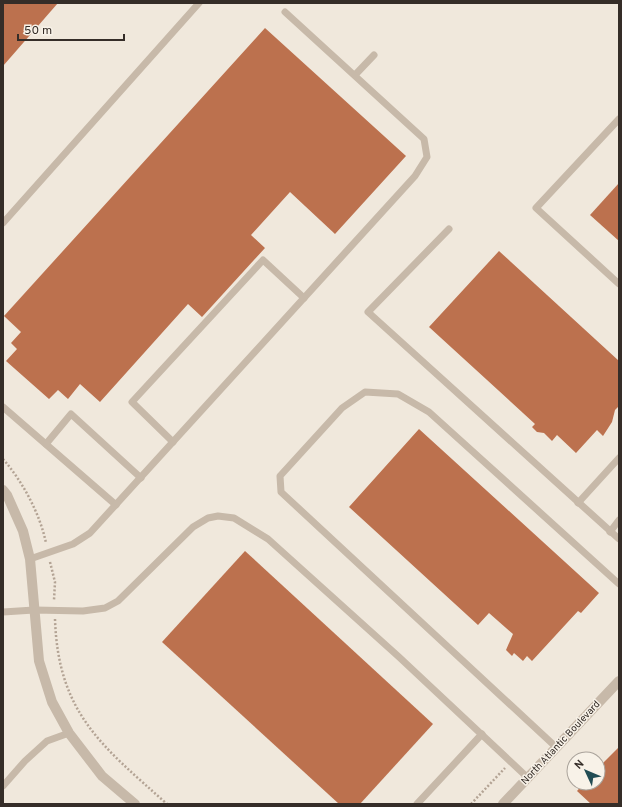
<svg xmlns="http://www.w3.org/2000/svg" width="622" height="807" font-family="Overpass,sans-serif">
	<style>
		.building { fill: #bc714e }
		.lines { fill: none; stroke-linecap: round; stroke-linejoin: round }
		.path { stroke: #b3a394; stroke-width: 2.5; stroke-dasharray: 2 2; stroke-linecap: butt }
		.lane { stroke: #c7b9a9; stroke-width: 7 }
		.street { stroke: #c7b9a9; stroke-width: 10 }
		.labels { text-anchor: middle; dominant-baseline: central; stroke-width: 3; stroke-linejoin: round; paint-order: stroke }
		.street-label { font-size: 10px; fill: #352d28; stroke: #f8f2e8 }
	</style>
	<rect width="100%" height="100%" fill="#f0e8dc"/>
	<g class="building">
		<polygon points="3,3 58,3 3,66"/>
		<polygon points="265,28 406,156 335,234 290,192 251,235 265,248 202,317 188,304 100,402 80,384 68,399 58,390 49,399 6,361 17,349 11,343 21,332 4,316"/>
		<polygon points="619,183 619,241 590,215"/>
		<polygon points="499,251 619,361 619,406 615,410 612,422 603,436 597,430 576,453 557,435 552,441 544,433 537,432 532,427 535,424 429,327"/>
		<polygon points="419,429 599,593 581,613 578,611 532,661 527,656 523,661 514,653 512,656 506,650 513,634 489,613 478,625 349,507"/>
		<polygon points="245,551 433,724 360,804 339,804 162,642"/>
		<polygon points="619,747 619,804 591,804 577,791 584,783 598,783 598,768"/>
	</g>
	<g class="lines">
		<g class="path">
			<path d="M3,459C23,482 40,514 46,543"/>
			<polyline points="50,562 55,582 54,600"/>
			<path d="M55,619C58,713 102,746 167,804"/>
			<polyline points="471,804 505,768"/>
		</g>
		<g class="lane">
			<polyline points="355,75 374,55"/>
			<polyline points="619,119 536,208 619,284"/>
			<polyline points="3,223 199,3"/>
			<polyline points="449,229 368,312 619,539"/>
			<polyline points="3,407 116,505"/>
			<polyline points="173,442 132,402 263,260 304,298"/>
			<polyline points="46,444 71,414 141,478"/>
			<polyline points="578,503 619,458"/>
			<polyline points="610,532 619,520"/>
			<polyline points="30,559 73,544 90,533 415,176 427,157 424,139 285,12"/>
			<polyline points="3,612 34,610 83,611 105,608 118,601 193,527 208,518 218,516 234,518 268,539 399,657 528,778"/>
			<polyline points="557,748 281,492 280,476 342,408 365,392 398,394 429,412 619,584"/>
			<polyline points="3,786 25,761 47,741 69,733"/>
			<polyline points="417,804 482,734"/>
		</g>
		<g class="street">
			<polyline points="3,490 7,495 23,531 30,559 39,661 52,702 69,733 102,776 135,804"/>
			<polyline points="503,804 619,681"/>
		</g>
	</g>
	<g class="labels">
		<g class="street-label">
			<text transform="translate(561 743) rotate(-47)">North Atlantic Boulevard</text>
		</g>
	</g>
	<rect width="622" height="807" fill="none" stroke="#352d28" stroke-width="8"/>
	<g transform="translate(586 771) rotate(314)"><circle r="19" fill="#f8f2e8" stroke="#aaa39b"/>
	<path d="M0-3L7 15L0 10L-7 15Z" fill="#214c53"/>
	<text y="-6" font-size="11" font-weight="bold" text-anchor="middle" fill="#352d28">N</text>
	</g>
	<path d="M18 34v6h106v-6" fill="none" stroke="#352d28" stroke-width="2"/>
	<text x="24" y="34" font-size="12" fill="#352d28" stroke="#f8f2e8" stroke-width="3" paint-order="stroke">50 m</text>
</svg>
